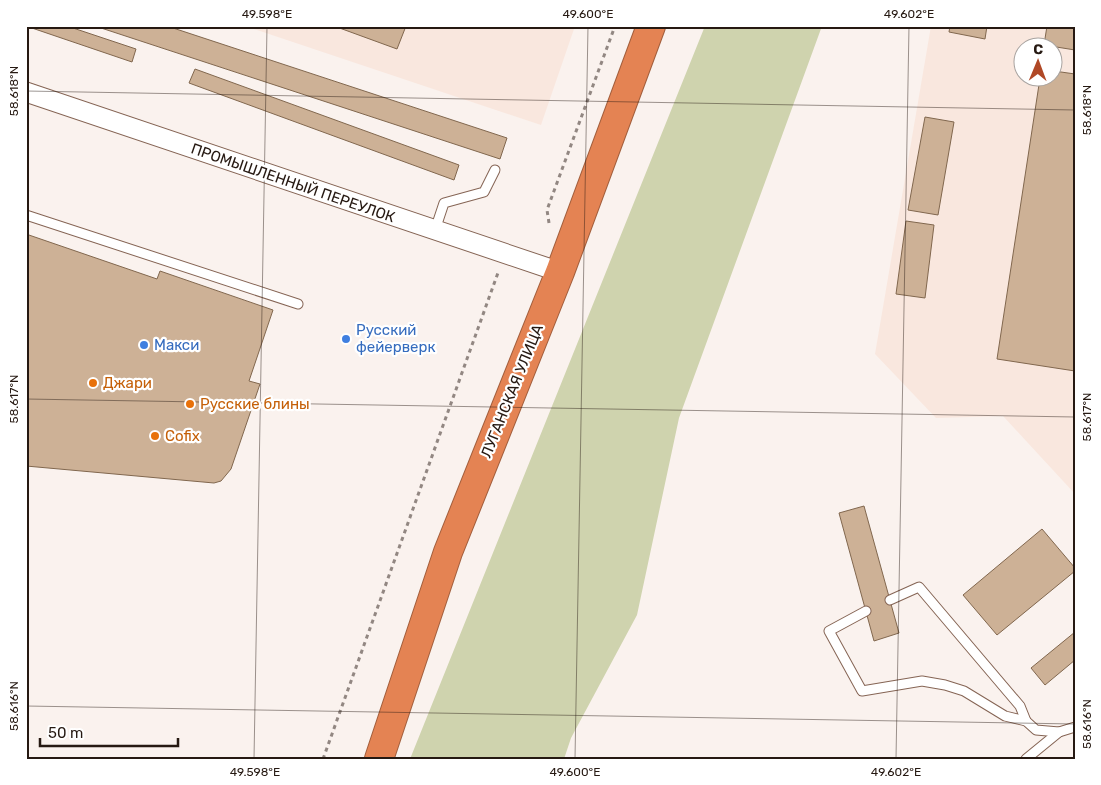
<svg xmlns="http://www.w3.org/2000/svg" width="1101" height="785" font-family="Rubik,sans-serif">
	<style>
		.built { fill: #f9e7de; fill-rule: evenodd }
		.green { fill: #cfd3ae }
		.building { fill: #cdb196; stroke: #81674e }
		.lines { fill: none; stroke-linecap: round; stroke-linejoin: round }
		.lane-casing { stroke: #856454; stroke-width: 11 }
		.street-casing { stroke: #856454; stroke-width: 21 }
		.highway-casing { stroke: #a25e3c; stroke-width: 30 }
		.path { stroke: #928782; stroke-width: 3; stroke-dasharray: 4 4; stroke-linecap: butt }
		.lane { stroke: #fff; stroke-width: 9 }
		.street { stroke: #fff; stroke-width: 19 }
		.highway { stroke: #e48353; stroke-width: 28 }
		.ticks { fill: none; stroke: #261912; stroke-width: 1; stroke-opacity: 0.45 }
		.shop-dot { fill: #3f7fe0; stroke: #fff; stroke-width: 2 }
		.food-dot { fill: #e8710a; stroke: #fff; stroke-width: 2 }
		.labels { text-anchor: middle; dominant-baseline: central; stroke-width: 4.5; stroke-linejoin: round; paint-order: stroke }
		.street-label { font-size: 15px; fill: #261912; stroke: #fff }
		.shop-label { font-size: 15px; fill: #366cbe; stroke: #fff; text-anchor: start }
		.food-label { font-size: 15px; fill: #c56008; stroke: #fff; text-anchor: start }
		.neatline { fill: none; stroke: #261912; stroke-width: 2 }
		.ticks-label { font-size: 12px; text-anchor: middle; fill: #261912 }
	</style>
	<rect width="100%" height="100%" fill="#faf2ee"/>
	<g class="built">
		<polygon points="245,26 575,26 541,125"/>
		<path d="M931,26H1075V494L1003,416L936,418L875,354ZM1024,48H1054V78H1024Z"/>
	</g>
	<polygon class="green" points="705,26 822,26 679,418 637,615 571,738 564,759 410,759"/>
	<g class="building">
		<polygon points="26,26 67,26 136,49 132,62"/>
		<polygon points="95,26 167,26 507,138 500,159"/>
		<polygon points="334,26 406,26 397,49"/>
		<polygon points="950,26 987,26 985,39 949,32"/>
		<polygon points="1047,26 1075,26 1075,50 1044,45"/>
		<polygon points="195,69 459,165 454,180 189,83"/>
		<polygon points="1054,71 1075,74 1075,371 997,359 1040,78 1054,78"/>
		<polygon points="925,117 954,122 938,215 908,210"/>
		<polygon points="906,221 934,225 925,298 896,294"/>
		<polygon points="26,234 157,279 160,271 273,310 249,381 260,384 231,469 221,481 214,483 26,466"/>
		<polygon points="864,506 899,633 874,641 839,513"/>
		<polygon points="1042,529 1075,568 1075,571 997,635 963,595"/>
		<polygon points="1075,632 1075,660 1045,685 1031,668"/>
	</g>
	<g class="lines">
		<defs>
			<g id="lane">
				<polyline points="26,215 298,304"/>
				<polyline points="435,230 444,203 484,192 495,170"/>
				<polyline points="890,600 919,587 1020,706 1026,721"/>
				<polyline points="866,611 829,631 862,691 922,681 945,685 964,691 1005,716 1026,721 1036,730 1059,732 1075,727"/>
				<polyline points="1026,759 1059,732"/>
			</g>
			<polyline id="street" points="26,92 560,272"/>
			<polyline id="highway" points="379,759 448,552 560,272 651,26"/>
		</defs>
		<use href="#lane" class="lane-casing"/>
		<use href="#street" class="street-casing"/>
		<use href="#highway" class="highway-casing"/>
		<g class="path">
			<polyline points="549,223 547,210 615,26"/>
			<polyline points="323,759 499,270"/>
		</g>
		<use href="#lane" class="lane"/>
		<use href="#street" class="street"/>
		<use href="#highway" class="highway"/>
	</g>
	<path class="ticks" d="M26,91L1075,110M26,399L1075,417M26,706L1075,724M254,759L267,26M575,759L588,26M896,759L909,26"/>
	<g class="shop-dot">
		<circle cx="346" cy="339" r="5"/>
		<circle cx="144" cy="345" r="5"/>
	</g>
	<g class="food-dot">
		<circle cx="93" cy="383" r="5"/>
		<circle cx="190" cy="404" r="5"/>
		<circle cx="155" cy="436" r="5"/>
	</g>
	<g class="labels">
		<g class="street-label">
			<text transform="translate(293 183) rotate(19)">ПРОМЫШЛЕННЫЙ ПЕРЕУЛОК</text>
			<text transform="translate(512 391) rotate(-68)">ЛУГАНСКАЯ УЛИЦА</text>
		</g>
		<g class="shop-label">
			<text x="356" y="330">Русский<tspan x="356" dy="17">фейерверк</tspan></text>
			<text x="154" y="345">Макси</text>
		</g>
		<g class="food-label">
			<text x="103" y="383">Джари</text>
			<text x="200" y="404">Русские блины</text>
			<text x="165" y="436">Cofix</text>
		</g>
	</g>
	<rect width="1101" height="785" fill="none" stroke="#ffffff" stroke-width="55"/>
	<g transform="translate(1038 62) rotate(1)"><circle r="24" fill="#ffffff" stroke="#a8a3a0"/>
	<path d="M0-4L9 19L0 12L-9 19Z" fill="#b04826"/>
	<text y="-8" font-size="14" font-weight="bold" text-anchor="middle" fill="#261912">С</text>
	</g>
	<path d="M40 738v8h138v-8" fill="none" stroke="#261912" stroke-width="2.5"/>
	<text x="48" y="738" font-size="15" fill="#261912" stroke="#ffffff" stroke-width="4" paint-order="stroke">50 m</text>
	<rect x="28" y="28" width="1046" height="730" class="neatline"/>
	<g class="ticks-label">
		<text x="267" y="18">49.598°E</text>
		<text x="588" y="18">49.600°E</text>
		<text x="909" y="18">49.602°E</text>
		<text transform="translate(14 91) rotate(-90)" y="4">58.618°N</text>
		<text transform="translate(1087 110) rotate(-90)" y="4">58.618°N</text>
		<text transform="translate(14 399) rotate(-90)" y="4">58.617°N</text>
		<text transform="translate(1087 417) rotate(-90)" y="4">58.617°N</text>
		<text transform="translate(14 706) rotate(-90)" y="4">58.616°N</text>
		<text transform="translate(1087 724) rotate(-90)" y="4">58.616°N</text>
		<text x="255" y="776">49.598°E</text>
		<text x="575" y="776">49.600°E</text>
		<text x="896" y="776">49.602°E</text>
	</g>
</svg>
